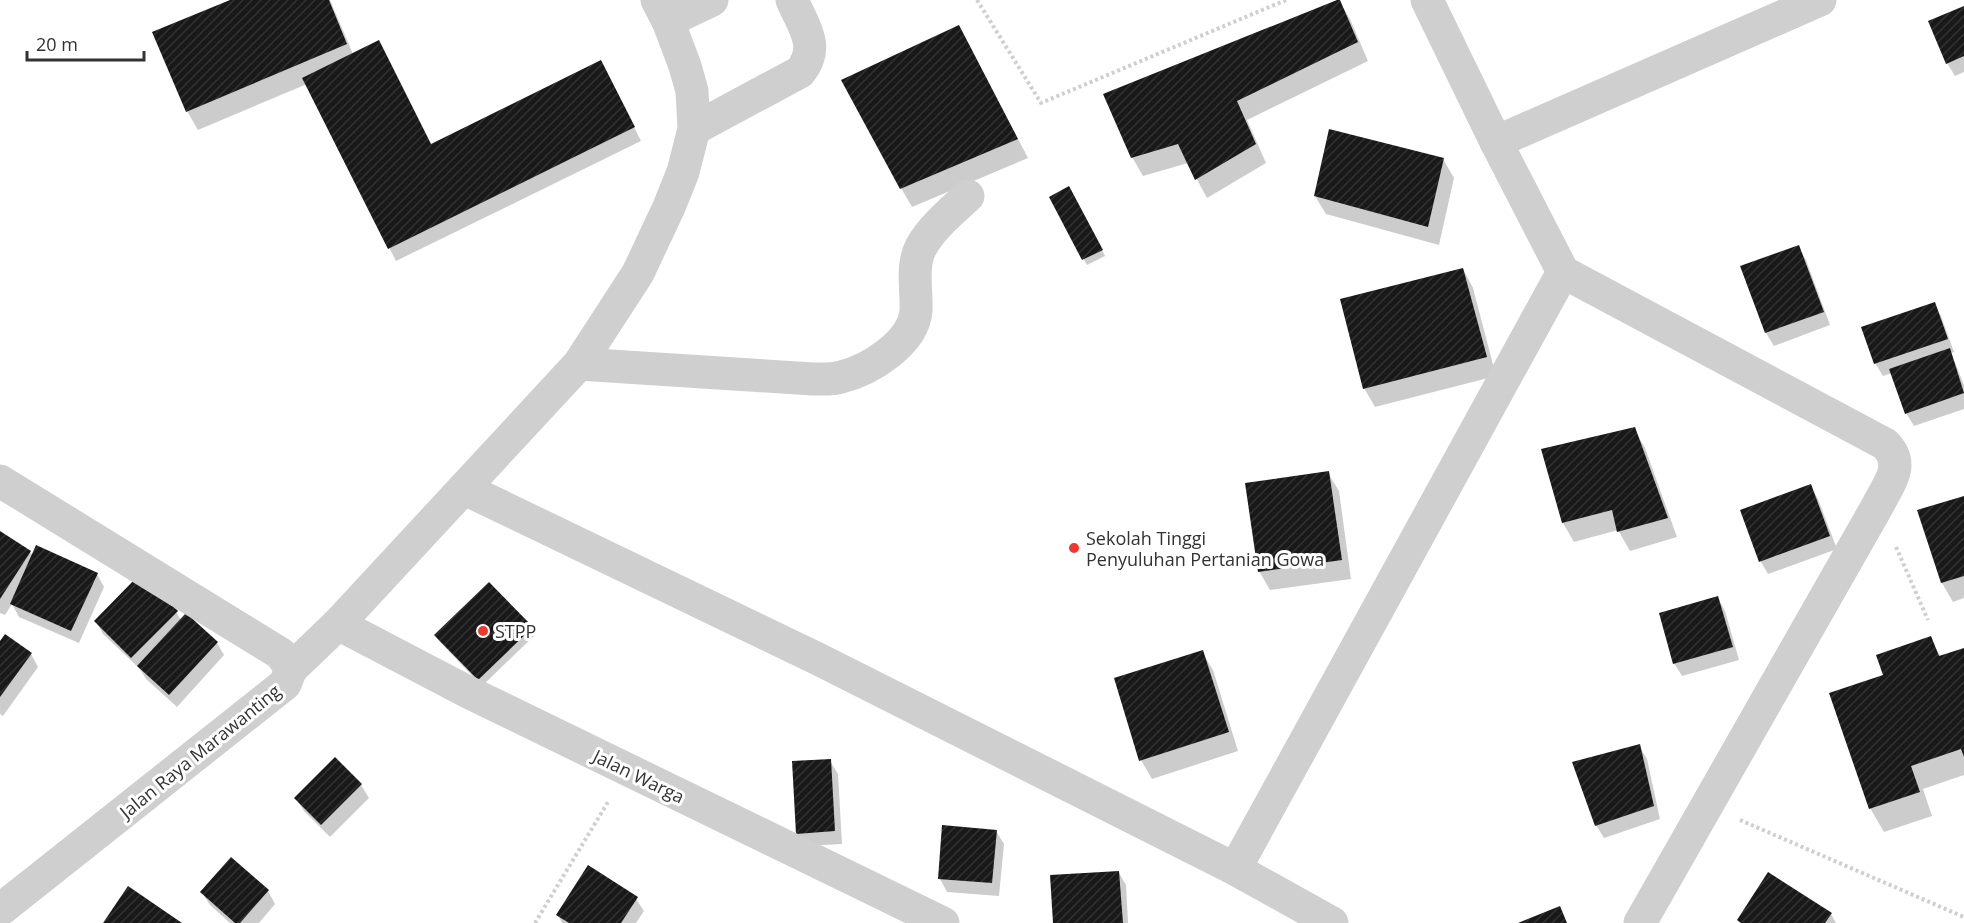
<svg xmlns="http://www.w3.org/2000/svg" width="1964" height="923" font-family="'Open Sans',sans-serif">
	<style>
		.shadow { fill: #0003 }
		.building { fill: url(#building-hatch) }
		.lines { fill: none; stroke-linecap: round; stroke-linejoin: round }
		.path { stroke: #cfcfcf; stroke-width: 4; stroke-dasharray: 3 3; stroke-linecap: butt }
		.minor { stroke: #cfcfcf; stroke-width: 33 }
		.poi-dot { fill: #f1382c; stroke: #fff; stroke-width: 2 }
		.labels { text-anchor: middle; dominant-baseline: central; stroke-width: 6; stroke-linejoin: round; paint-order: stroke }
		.poi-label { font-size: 18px; fill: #323232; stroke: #fff; text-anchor: start }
		.street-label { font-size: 18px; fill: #323232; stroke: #fff }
	</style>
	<defs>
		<pattern id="building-hatch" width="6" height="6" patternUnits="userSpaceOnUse" patternTransform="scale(1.5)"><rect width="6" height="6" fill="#191919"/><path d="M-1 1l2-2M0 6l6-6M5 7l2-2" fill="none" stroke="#323232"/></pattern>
	</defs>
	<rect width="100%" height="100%" fill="#fff"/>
	<g class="shadow">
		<polygon points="234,0 330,0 353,54 431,145 608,75 641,141 396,261 307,84 198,130 187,111"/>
		<polygon points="1339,1 1350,19 1368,61 1247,120 1266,163 1207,198 1188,163 1143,176 1132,157"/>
		<polygon points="1964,8 1964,72 1955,76 1947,63"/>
		<polygon points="969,45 1028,158 912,207 901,188"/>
		<polygon points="1443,159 1454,178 1439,245 1326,214 1315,196"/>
		<polygon points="1069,188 1105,256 1087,265 1051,197"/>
		<polygon points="1798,247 1806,260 1830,325 1774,346 1766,333 1742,267"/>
		<polygon points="1463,269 1473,288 1496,376 1375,407 1364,388"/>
		<polygon points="1934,304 1941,316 1954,352 1951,353 1964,385 1964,409 1914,426 1906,413 1892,373 1883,376 1875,363"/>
		<polygon points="1634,429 1645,448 1677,537 1630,551 1618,530 1574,542 1563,523 1543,450"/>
		<polygon points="1328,473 1339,491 1351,579 1270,590 1259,571"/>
		<polygon points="1810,486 1818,499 1837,549 1768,574 1761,562 1742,511"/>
		<polygon points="1964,497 1964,598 1953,602 1942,583 1919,511"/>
		<polygon points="0,533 30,552 33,556 97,574 104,587 79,643 19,617 12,604 5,615 0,613"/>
		<polygon points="489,584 532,628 536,634 482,686 439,641 435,635"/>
		<polygon points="1718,598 1725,611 1739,660 1682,676 1674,663"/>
		<polygon points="176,612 181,620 217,643 224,655 177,707 146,679 140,669 103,634 96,621"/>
		<polygon points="1930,638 1941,657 1964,650 1964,775 1923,789 1932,816 1884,832 1870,808 1885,675"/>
		<polygon points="0,644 31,654 38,667 3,716 0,714"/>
		<polygon points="1202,652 1213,670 1238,751 1152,779 1141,760"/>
		<polygon points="1639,746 1647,759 1660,819 1604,838 1596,825"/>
		<polygon points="335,759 361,785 369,798 330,837 304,811 296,798"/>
		<polygon points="830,761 838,774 842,844 804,846 797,833"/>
		<polygon points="996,831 1004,844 999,896 947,892 940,879"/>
		<polygon points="1119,873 1126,885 1128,923 1054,923"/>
		<polygon points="268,891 275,904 259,923 230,923 210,905 202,892"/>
		<polygon points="636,899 644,911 636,923 562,923 558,915"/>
		<polygon points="1831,914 1836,923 1740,923 1738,920"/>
	</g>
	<g class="building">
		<polygon points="230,0 329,0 347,44 186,112 152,32"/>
		<polygon points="1337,0 1340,0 1358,42 1237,101 1256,144 1195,180 1178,144 1131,158 1103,94"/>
		<polygon points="1964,6 1964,56 1946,64 1928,21"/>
		<polygon points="959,25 1018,139 900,189 841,80"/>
		<polygon points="379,40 431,144 601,60 635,127 388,249 302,78"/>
		<polygon points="1329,129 1444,158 1428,227 1314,196"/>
		<polygon points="1069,186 1103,250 1082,260 1049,197"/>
		<polygon points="1799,245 1824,312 1765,333 1740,266"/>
		<polygon points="1463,268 1487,357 1363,389 1340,299"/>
		<polygon points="1935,302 1948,339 1874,364 1861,327"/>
		<polygon points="1950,348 1964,393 1905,414 1889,369"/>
		<polygon points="1635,427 1668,518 1617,532 1612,510 1562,523 1541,449"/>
		<polygon points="1329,471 1342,560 1258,572 1245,483"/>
		<polygon points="1811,484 1830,536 1759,562 1740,510"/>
		<polygon points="1964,496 1964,576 1941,583 1917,510"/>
		<polygon points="0,531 31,551 0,599"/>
		<polygon points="36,545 98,573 71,631 10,604"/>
		<polygon points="140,574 178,611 131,658 94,621"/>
		<polygon points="489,582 533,627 478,680 434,635"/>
		<polygon points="1718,596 1733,647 1673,664 1659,613"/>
		<polygon points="186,613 218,642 169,695 137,666"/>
		<polygon points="5,634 32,653 0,697 0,641"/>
		<polygon points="1931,636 1939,656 1964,648 1964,757 1961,749 1911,766 1920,792 1869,809 1829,693 1883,675 1876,655"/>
		<polygon points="1203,650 1229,732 1139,761 1114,678"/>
		<polygon points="1640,744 1654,806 1595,826 1572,762"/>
		<polygon points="335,757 362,784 321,825 294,798"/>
		<polygon points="831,759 835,831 796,834 792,761"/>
		<polygon points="942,825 997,830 992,883 938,879"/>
		<polygon points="231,857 269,890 240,923 235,923 200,892"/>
		<polygon points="588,865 638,897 621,923 569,923 556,915"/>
		<polygon points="1119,871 1123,923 1053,923 1050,875"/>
		<polygon points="1768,872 1832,913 1825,923 1741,923 1737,920"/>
		<polygon points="128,886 182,923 103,923"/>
		<polygon points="1560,906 1567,923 1518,923"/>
	</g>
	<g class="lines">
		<g class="path">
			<polyline points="977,0 1041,103 1286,0"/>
			<polyline points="1896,547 1928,620"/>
			<polyline points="1740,820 1964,917"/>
			<polyline points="535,923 608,802"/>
		</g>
		<g class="minor">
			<polyline points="1427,0 1496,142 1563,272"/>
			<polyline points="668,21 712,0"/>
			<path d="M694,129L800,72C821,47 803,25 792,0"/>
			<polyline points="1496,142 1820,0"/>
			<path d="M579,364L813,379C822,379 832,380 841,377C870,370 913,343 916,311C917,290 911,266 921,247C932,227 951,212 968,196"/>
			<polyline points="0,481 281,654 291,669 285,684 0,910"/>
			<polyline points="465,489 818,659 1235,869 1332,923"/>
			<polyline points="338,624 466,691 943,923"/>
			<polyline points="291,669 338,624 579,364 638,273 669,207 683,172 694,129 692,91 685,66 668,21 657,0"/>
			<path d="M1235,869L1563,272L1885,444C1906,465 1889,483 1878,505L1640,923"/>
		</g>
	</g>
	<g class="poi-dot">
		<circle cx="1074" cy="548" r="6"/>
		<circle cx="483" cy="631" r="6"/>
	</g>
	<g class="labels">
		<g class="poi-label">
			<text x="1086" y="538">Sekolah Tinggi<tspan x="1086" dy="21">Penyuluhan Pertanian Gowa</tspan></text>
			<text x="495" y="631">STPP</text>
		</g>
		<g class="street-label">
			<text transform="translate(200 751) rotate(-39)">Jalan Raya Marawanting</text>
			<text transform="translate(639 776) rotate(26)">Jalan Warga</text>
		</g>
	</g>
	<path d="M27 51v9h117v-9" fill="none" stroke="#323232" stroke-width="3"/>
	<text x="36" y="51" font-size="18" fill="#323232" stroke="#ffffff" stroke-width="4.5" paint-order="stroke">20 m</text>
</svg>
